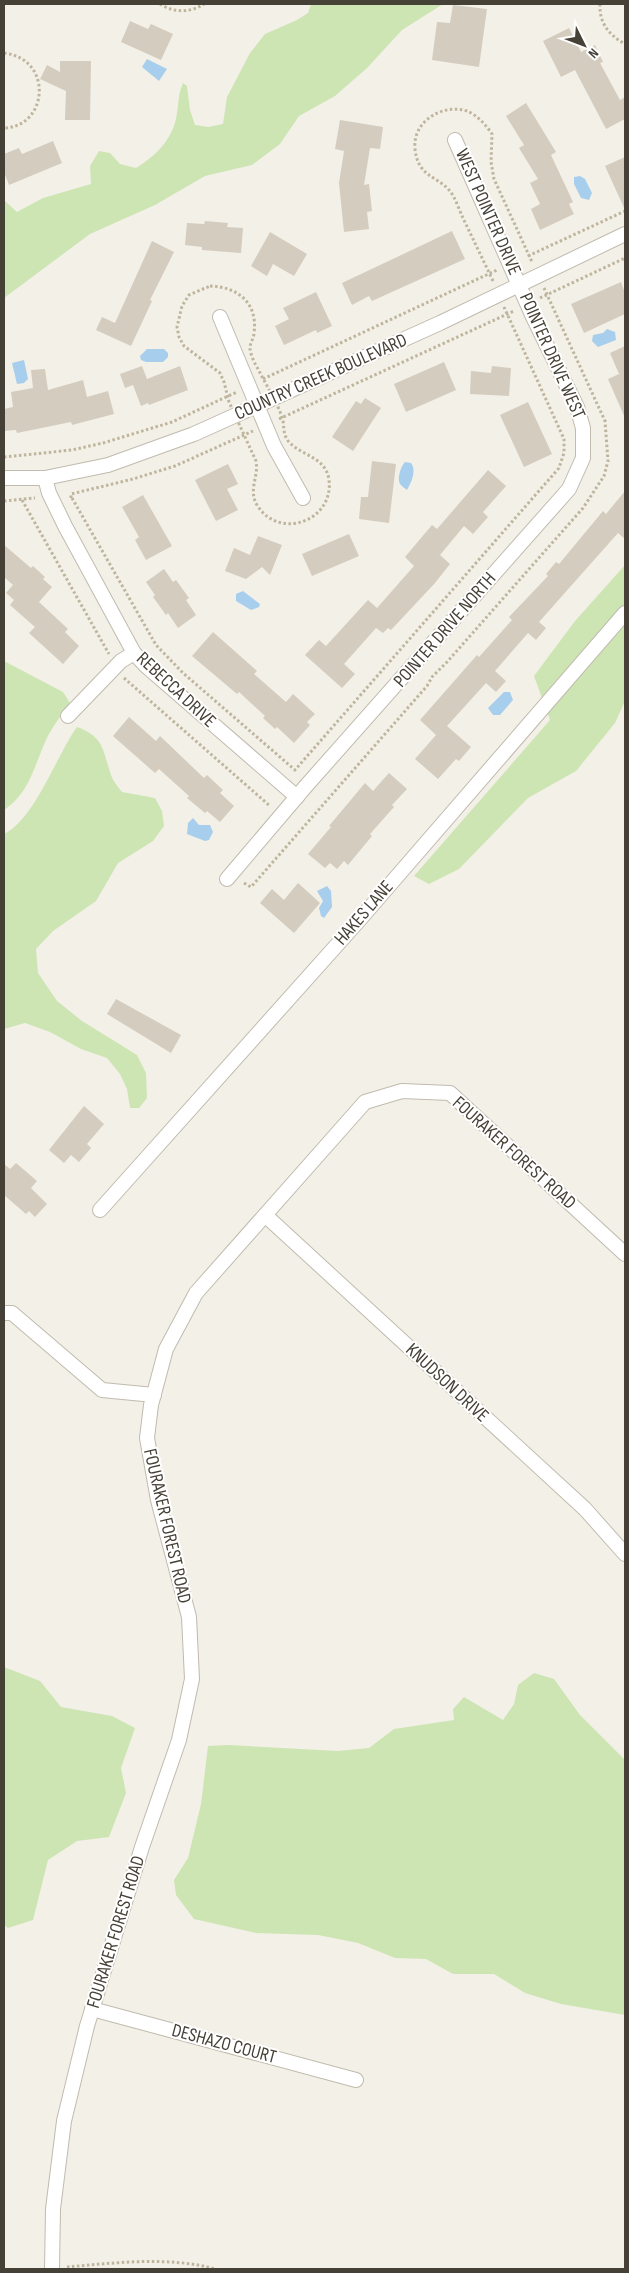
<svg xmlns="http://www.w3.org/2000/svg" width="629" height="2273" font-family="'Sofia Sans Condensed',sans-serif">
	<style>
		.green { fill: #cde5b3 }
		.water { fill: #a8ceed }
		.building { fill: #d4ccbe }
		.lines { fill: none; stroke-linecap: round; stroke-linejoin: round }
		.street-casing { stroke: #c1bbae; stroke-width: 16 }
		.path { stroke: #bfb59d; stroke-width: 3; stroke-dasharray: 2.5 2.5; stroke-linecap: butt }
		.street { stroke: #fff; stroke-width: 14 }
		.labels { text-anchor: middle; dominant-baseline: central; stroke-width: 4; stroke-linejoin: round; paint-order: stroke }
		.street-label { font-size: 19px; fill: #464137; stroke: #fff }
	</style>
	<rect width="100%" height="100%" fill="#f3f0e8"/>
	<g class="green">
		<path d="M311,4H443L402,30L367,68L335,96L299,116L280,144L252,165L205,176L155,205L90,234L4,298V200L17,212L43,198L91,184L90,166L99,151L110,153L120,164L136,168C156,156 174,138 177,113C179,101 178,95 183,83L187,86L190,110L195,125L208,127L223,124L227,97L250,53L265,34L297,20L308,13Z"/>
		<polygon points="625,565 625,701 615,723 576,771 528,798 459,869 429,884 414,876 550,720 534,676 575,621"/>
		<path d="M4,661L63,692L70,703C60,717 49,731 43,747C33,771 27,795 4,810Z"/>
		<path d="M77,727C105,737 103,752 111,775C113,781 118,787 122,792L155,798L162,811L164,826L153,841L118,863L96,901L53,931L36,949L38,973L57,1001L82,1021L137,1055L146,1073L147,1098L139,1108H130L127,1089L120,1074L107,1058L81,1049L50,1032L25,1023L4,1029V834C35,819 56,756 77,727Z"/>
		<polygon points="4,1667 40,1681 61,1707 112,1716 135,1728 121,1768 126,1793 109,1837 77,1841 48,1860 33,1920 8,1928 4,1925"/>
		<polygon points="534,1673 554,1679 580,1715 625,1760 625,2015 561,2004 525,1993 494,1974 453,1974 426,1959 395,1958 358,1943 318,1935 256,1933 194,1919 176,1895 174,1880 188,1858 201,1804 208,1746 228,1745 338,1751 369,1748 394,1729 454,1720 453,1709 464,1697 503,1720 514,1704 518,1685"/>
	</g>
	<g class="water">
		<polygon points="147,59 167,69 159,81 142,67"/>
		<polygon points="580,176 585,179 592,193 589,200 581,198 574,184 574,177"/>
		<polygon points="607,329 615,332 616,340 598,347 592,341 593,335 603,333"/>
		<polygon points="147,349 164,349 168,353 168,357 163,362 146,362 141,360 140,356"/>
		<polygon points="24,360 28,379 24,383 17,384 12,363"/>
		<path d="M405,462L411,463C417,471 411,483 407,490C405,488 402,487 401,485C396,480 401,466 405,462Z"/>
		<polygon points="243,591 260,604 259,607 251,610 236,601 236,594"/>
		<polygon points="504,692 510,692 513,700 500,715 493,715 488,708"/>
		<polygon points="193,818 199,825 210,825 213,832 209,840 205,841 187,834 188,823"/>
		<polygon points="327,886 331,891 332,907 324,918 321,916 319,908 323,901 317,891"/>
	</g>
	<g class="building">
		<polygon points="453,5 487,9 479,67 432,60 437,22 450,23"/>
		<polygon points="130,21 148,29 151,24 173,34 161,60 121,42"/>
		<polygon points="569,28 581,52 595,45 603,62 600,63 620,100 625,97 625,119 606,129 575,70 561,77 543,41"/>
		<polygon points="60,61 91,61 90,120 65,120 66,91 40,79 47,65 60,72"/>
		<polygon points="526,103 556,152 551,155 573,202 569,204 574,214 540,230 531,209 540,204 530,183 538,179 519,148 524,145 506,116"/>
		<polygon points="340,120 383,127 380,149 370,148 364,185 369,184 372,211 367,212 369,229 344,232 339,183 344,151 335,149"/>
		<polygon points="53,141 62,163 9,185 4,172 4,154 19,148 22,154"/>
		<polygon points="625,157 625,210 605,166"/>
		<polygon points="205,221 228,223 227,227 243,228 241,253 202,250 202,247 185,245 187,223 204,224"/>
		<polygon points="452,231 465,259 372,301 369,296 352,305 342,283"/>
		<polygon points="270,232 307,254 294,276 273,264 267,276 251,266"/>
		<polygon points="152,241 174,252 150,300 152,301 131,346 96,330 102,317 115,323"/>
		<polygon points="621,282 625,293 625,314 584,333 571,304"/>
		<polygon points="316,292 332,326 317,333 316,330 284,345 275,326 289,319 283,308"/>
		<polygon points="625,346 625,418 608,379 619,374 610,353"/>
		<polygon points="444,362 456,390 406,412 394,384"/>
		<polygon points="142,366 147,379 180,366 188,390 149,405 148,403 141,406 133,385 125,388 120,374"/>
		<polygon points="492,366 511,368 509,396 470,394 471,371 491,373"/>
		<polygon points="45,369 48,390 83,380 87,397 108,391 114,414 72,425 71,422 17,433 16,430 4,431 4,409 13,407 11,392 33,388 31,370"/>
		<polygon points="365,398 381,408 353,451 332,437 356,401 361,404"/>
		<polygon points="528,402 552,454 524,467 500,415"/>
		<polygon points="372,461 396,464 389,523 359,519 361,497 368,497"/>
		<polygon points="228,464 238,484 227,489 238,510 216,521 195,480"/>
		<polygon points="488,470 506,486 483,512 488,517 473,534 464,526 440,555 450,564 435,583 391,630 388,628 383,633 376,628 344,664 355,674 342,688 305,655 319,640 326,646 368,600 377,608 414,566 405,557 432,525 437,529"/>
		<polygon points="625,491 625,539 618,533 539,622 546,628 536,640 528,633 495,671 506,681 496,692 486,683 447,726 471,747 459,761 456,759 438,779 415,759 436,735 420,720 477,655 479,657 512,620 509,617 548,576 546,574 556,562 559,564 603,511 606,514"/>
		<polygon points="143,495 172,546 146,560 135,540 139,537 122,507"/>
		<polygon points="349,534 359,556 312,576 302,554"/>
		<polygon points="258,536 282,545 270,575 262,567 246,579 225,571 234,548 250,555"/>
		<polygon points="4,545 31,568 33,566 45,577 43,579 52,587 39,602 68,629 65,632 79,646 63,664 29,633 35,627 10,605 14,600 6,593 13,585 4,577"/>
		<polygon points="164,569 173,582 176,580 189,598 186,600 196,615 178,628 168,613 166,615 153,597 155,595 146,582"/>
		<polygon points="213,632 257,671 254,674 286,702 293,694 315,714 307,722 310,725 294,743 277,727 275,729 263,718 265,716 239,692 237,694 192,656"/>
		<polygon points="129,717 156,741 160,736 204,778 207,775 223,790 220,793 234,806 220,822 207,811 205,813 187,798 189,796 159,769 155,773 113,736"/>
		<polygon points="389,773 407,789 392,805 394,807 370,834 372,836 348,865 344,861 337,869 330,863 325,868 308,854 331,827 329,826 365,783 373,791"/>
		<polygon points="298,883 320,903 294,933 260,903 272,889 284,900"/>
		<polygon points="116,999 181,1035 171,1053 107,1014"/>
		<polygon points="84,1106 104,1124 87,1144 91,1148 79,1162 71,1155 64,1163 49,1150"/>
		<polygon points="16,1163 37,1181 31,1188 47,1204 35,1217 29,1211 26,1214 4,1195 4,1164 10,1169"/>
	</g>
	<g class="lines">
		<defs>
			<g id="street">
				<polyline points="220,317 274,446 303,498"/>
				<polyline points="4,478 45,478 108,465 194,434 440,323 625,234"/>
				<polyline points="45,478 49,493 65,526 134,653 146,666 297,797"/>
				<polyline points="68,716 121,661 134,653"/>
				<polyline points="227,879 306,786 569,489 583,458 583,428 577,407 533,317 455,140"/>
				<polyline points="100,1210 361,918 625,613"/>
				<polyline points="265,1215 585,1509 625,1554"/>
				<polyline points="4,1313 12,1313 102,1390 154,1395"/>
				<polyline points="92,2009 356,2080"/>
				<polyline points="52,2269 53,2209 64,2121 87,2026 142,1847 179,1740 192,1679 189,1617 158,1500 147,1438 151,1405 166,1349 196,1293 365,1102 402,1091 450,1093 625,1254"/>
			</g>
		</defs>
		<use href="#street" class="street-casing"/>
		<g class="path">
			<path d="M160,4C174,13 190,13 204,4"/>
			<path d="M600,4C599,23 609,35 625,44"/>
			<path d="M4,53C54,59 48,127 4,128"/>
			<polyline points="528,256 625,211"/>
			<path d="M493,281C483,260 473,239 463,218C459,210 456,199 450,191C436,175 418,177 415,149C412,122 442,103 467,111C477,115 486,125 492,134L491,162L494,179L532,262"/>
			<path d="M210,286C238,287 258,303 254,333C254,338 250,343 250,348C250,354 255,364 258,369C266,385 276,400 282,417C285,426 282,434 289,442C302,456 326,457 329,480C334,521 279,541 257,505C248,490 259,476 256,461L229,402L224,382L220,373L184,346L179,337L177,327L182,306L189,295Z"/>
			<polyline points="540,298 625,258"/>
			<polyline points="263,379 497,270"/>
			<polyline points="279,419 514,311"/>
			<polyline points="4,457 72,450 103,443 172,422 237,392"/>
			<polyline points="71,498 71,494 133,479 175,466 253,431"/>
			<polyline points="72,498 156,645 183,673 295,770 559,468 564,453 564,439 504,307"/>
			<polyline points="22,500 109,654"/>
			<polyline points="4,501 35,498"/>
			<polyline points="124,678 270,806"/>
			<polyline points="244,883 251,887 427,686 432,677 447,662 583,508 604,476 608,461 605,421 544,288"/>
			<path d="M67,2267C113,2263 170,2256 215,2269"/>
		</g>
		<use href="#street" class="street"/>
	</g>
	<g class="labels">
		<g class="street-label">
			<text transform="translate(488 212) rotate(66)">WEST POINTER DRIVE</text>
			<text transform="translate(552 356) rotate(66)">POINTER DRIVE WEST</text>
			<text transform="translate(321 377) rotate(-24)">COUNTRY CREEK BOULEVARD</text>
			<text transform="translate(445 630) rotate(-49)">POINTER DRIVE NORTH</text>
			<text transform="translate(176 690) rotate(43)">REBECCA DRIVE</text>
			<text transform="translate(364 913) rotate(-49)">HAKES LANE</text>
			<text transform="translate(514 1153) rotate(42)">FOURAKER FOREST ROAD</text>
			<text transform="translate(447 1383) rotate(43)">KNUDSON DRIVE</text>
			<text transform="translate(167 1526) rotate(77)">FOURAKER FOREST ROAD</text>
			<text transform="translate(116 1932) rotate(-73)">FOURAKER FOREST ROAD</text>
			<text transform="translate(224 2044) rotate(15)">DESHAZO COURT</text>
		</g>
	</g>
	<rect width="629" height="2273" fill="none" stroke="#464137" stroke-width="10"/>
	<g transform="translate(584 45) rotate(132)" stroke="#ffffff" stroke-width="4" paint-order="stroke">
	<path d="M0-4L9 19L0 12L-9 19Z" fill="#464137"/>
	<text y="-8" font-size="14" font-weight="bold" text-anchor="middle" fill="#464137">N</text>
	</g>
</svg>
